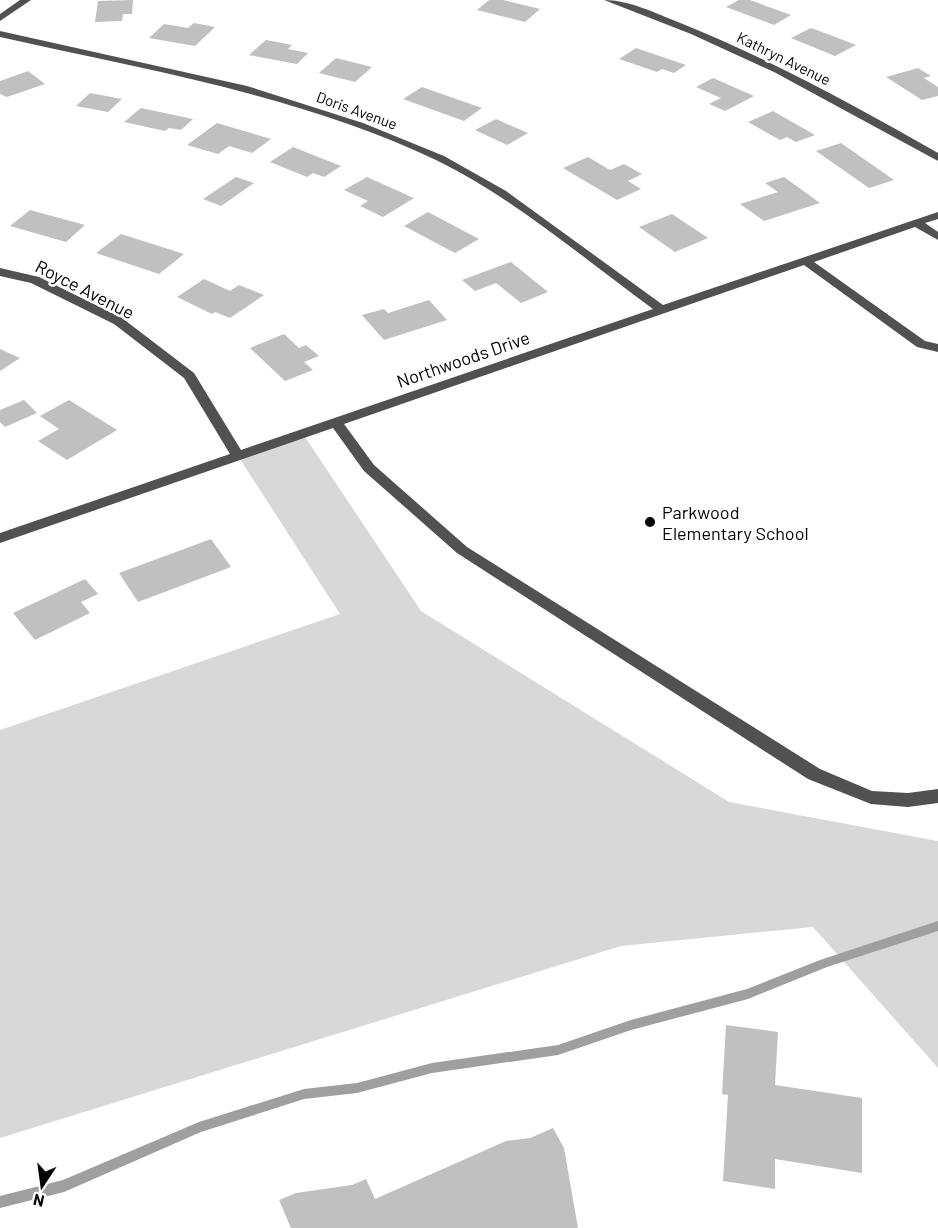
<svg xmlns="http://www.w3.org/2000/svg" width="938" height="1228" font-family="Barlow,sans-serif">
	<style>
		.green { fill: #d8d8d8 }
		.lines { fill: none; stroke-linecap: round; stroke-linejoin: round }
		.stream { fill: #9f9f9f; fill-rule: evenodd }
		.building { fill: #c0c0c0 }
		.minor { fill: #515151; fill-rule: evenodd }
		.poi-dot { fill: #000; stroke: #fff; stroke-width: 2 }
		.labels { text-anchor: middle; dominant-baseline: central; stroke-width: 5; stroke-linejoin: round; paint-order: stroke }
		.far-street-label { font-size: 15px; fill: #000; stroke: #fff }
		.street-label { font-size: 18px; fill: #000; stroke: #fff }
		.poi-label { font-size: 18px; fill: #000; stroke: #fff; text-anchor: start }
	</style>
	<rect width="100%" height="100%" fill="#fff"/>
	<polygon class="green" points="303,434 421,611 729,802 938,841 938,1068 813,927 621,946 0,1138 0,730 340,614 238,456"/>
	<g class="lines">
		<polygon class="stream" points="938,921 938,931 827,967 748,999 631,1030 558,1055 432,1073 357,1093 304,1099 201,1132 64,1192 0,1208 0,1196 63,1180 199,1122 304,1089 357,1083 432,1063 558,1045 631,1020 747,989 820,960"/>
	</g>
	<g class="building">
		<polygon points="133,0 132,14 123,14 122,21 95,22 98,1"/>
		<polygon points="489,0 503,0 540,9 525,22 477,10"/>
		<polygon points="739,0 750,0 791,15 774,25 726,7"/>
		<polygon points="194,23 215,27 195,46 149,38 164,24 188,28"/>
		<polygon points="811,28 825,33 856,45 835,56 791,38"/>
		<polygon points="266,40 292,45 288,49 308,53 297,64 249,55"/>
		<polygon points="636,48 686,65 674,73 662,69 657,72 619,59"/>
		<polygon points="336,58 372,67 355,82 319,73"/>
		<polygon points="918,68 931,76 924,78 938,87 938,96 922,100 886,77"/>
		<polygon points="28,71 45,84 7,97 0,94 0,81"/>
		<polygon points="713,78 754,96 725,111 709,104 721,98 696,87"/>
		<polygon points="422,87 482,108 464,121 403,99"/>
		<polygon points="90,93 122,99 108,112 76,106"/>
		<polygon points="141,108 193,119 181,130 169,128 165,131 124,122"/>
		<polygon points="773,111 815,135 796,142 787,137 780,140 748,122"/>
		<polygon points="496,119 528,133 507,145 475,130"/>
		<polygon points="217,123 271,139 252,153 229,146 218,154 187,145"/>
		<polygon points="841,143 894,180 869,188 816,151"/>
		<polygon points="293,147 341,166 324,177 313,173 307,177 270,162"/>
		<polygon points="588,157 610,170 624,164 642,174 628,181 641,189 617,200 563,168"/>
		<polygon points="236,177 254,183 221,206 203,199"/>
		<polygon points="367,177 414,198 383,217 360,206 368,201 344,190"/>
		<polygon points="784,177 820,203 764,221 740,204 778,192 765,183"/>
		<polygon points="30,210 85,225 66,242 10,226"/>
		<polygon points="428,212 479,239 455,253 404,226"/>
		<polygon points="672,214 708,238 675,252 639,227"/>
		<polygon points="121,234 184,254 159,274 96,253"/>
		<polygon points="511,262 548,292 521,303 496,283 475,291 462,280"/>
		<polygon points="204,279 230,291 239,285 264,295 230,318 215,312 212,314 177,297"/>
		<polygon points="429,300 447,320 384,340 362,315 384,309 388,313"/>
		<polygon points="284,334 299,348 306,345 319,356 304,362 313,370 285,381 250,348"/>
		<polygon points="0,349 20,358 0,371"/>
		<polygon points="24,400 37,413 5,427 0,422 0,410"/>
		<polygon points="69,400 117,430 67,460 38,441 59,429 40,416"/>
		<polygon points="211,539 231,567 138,602 119,573"/>
		<polygon points="85,579 98,594 81,602 90,613 35,640 13,613"/>
		<polygon points="726,1025 778,1032 775,1085 862,1098 862,1173 775,1159 775,1189 723,1181 728,1095 722,1094"/>
		<polygon points="553,1128 564,1148 578,1228 291,1228 279,1200 296,1193 352,1185 366,1179 375,1199 506,1141 530,1138"/>
	</g>
	<g class="lines">
		<g class="minor">
			<polygon points="20,0 31,0 0,21 0,14"/>
			<path d="M604,0C629,0 655,13 678,22C768,58 854,105 938,153V161L774,72L691,34Z"/>
			<path d="M0,31L247,86L363,123L444,156L506,191L663,305L938,212V219L925,223L938,232V240L915,227L814,262L925,341L938,344V352L917,347L804,265L344,424L374,465L467,547L820,769L872,791L908,793L938,789V803L908,807L871,804L808,779L457,553L364,471L333,428L0,543V533L230,454L184,378L114,324L31,283L0,276V268L39,277L122,318L194,373L241,450L653,309C583,258 514,198 436,160C300,95 146,70 0,37Z"/>
		</g>
	</g>
	<circle class="poi-dot" cx="650" cy="522" r="6"/>
	<g class="labels">
		<g class="far-street-label">
			<text transform="translate(784 58) rotate(26)">Kathryn Avenue</text>
			<text transform="translate(357 110) rotate(20)">Doris Avenue</text>
		</g>
		<g class="street-label">
			<text transform="translate(85 289) rotate(27)">Royce Avenue</text>
			<text transform="translate(463 359) rotate(-19)">Northwoods Drive</text>
		</g>
		<g class="poi-label">
			<text x="662" y="512">Parkwood<tspan x="662" dy="21">Elementary School</tspan></text>
		</g>
	</g>
	<g transform="translate(42 1186) rotate(193)" stroke="#ffffff" stroke-width="4.5" paint-order="stroke">
	<path d="M0-4.5L10 22L0 15L-10 22Z" fill="#000000"/>
	<text y="-9" font-size="16" font-weight="bold" text-anchor="middle" fill="#000000">N</text>
	</g>
</svg>
